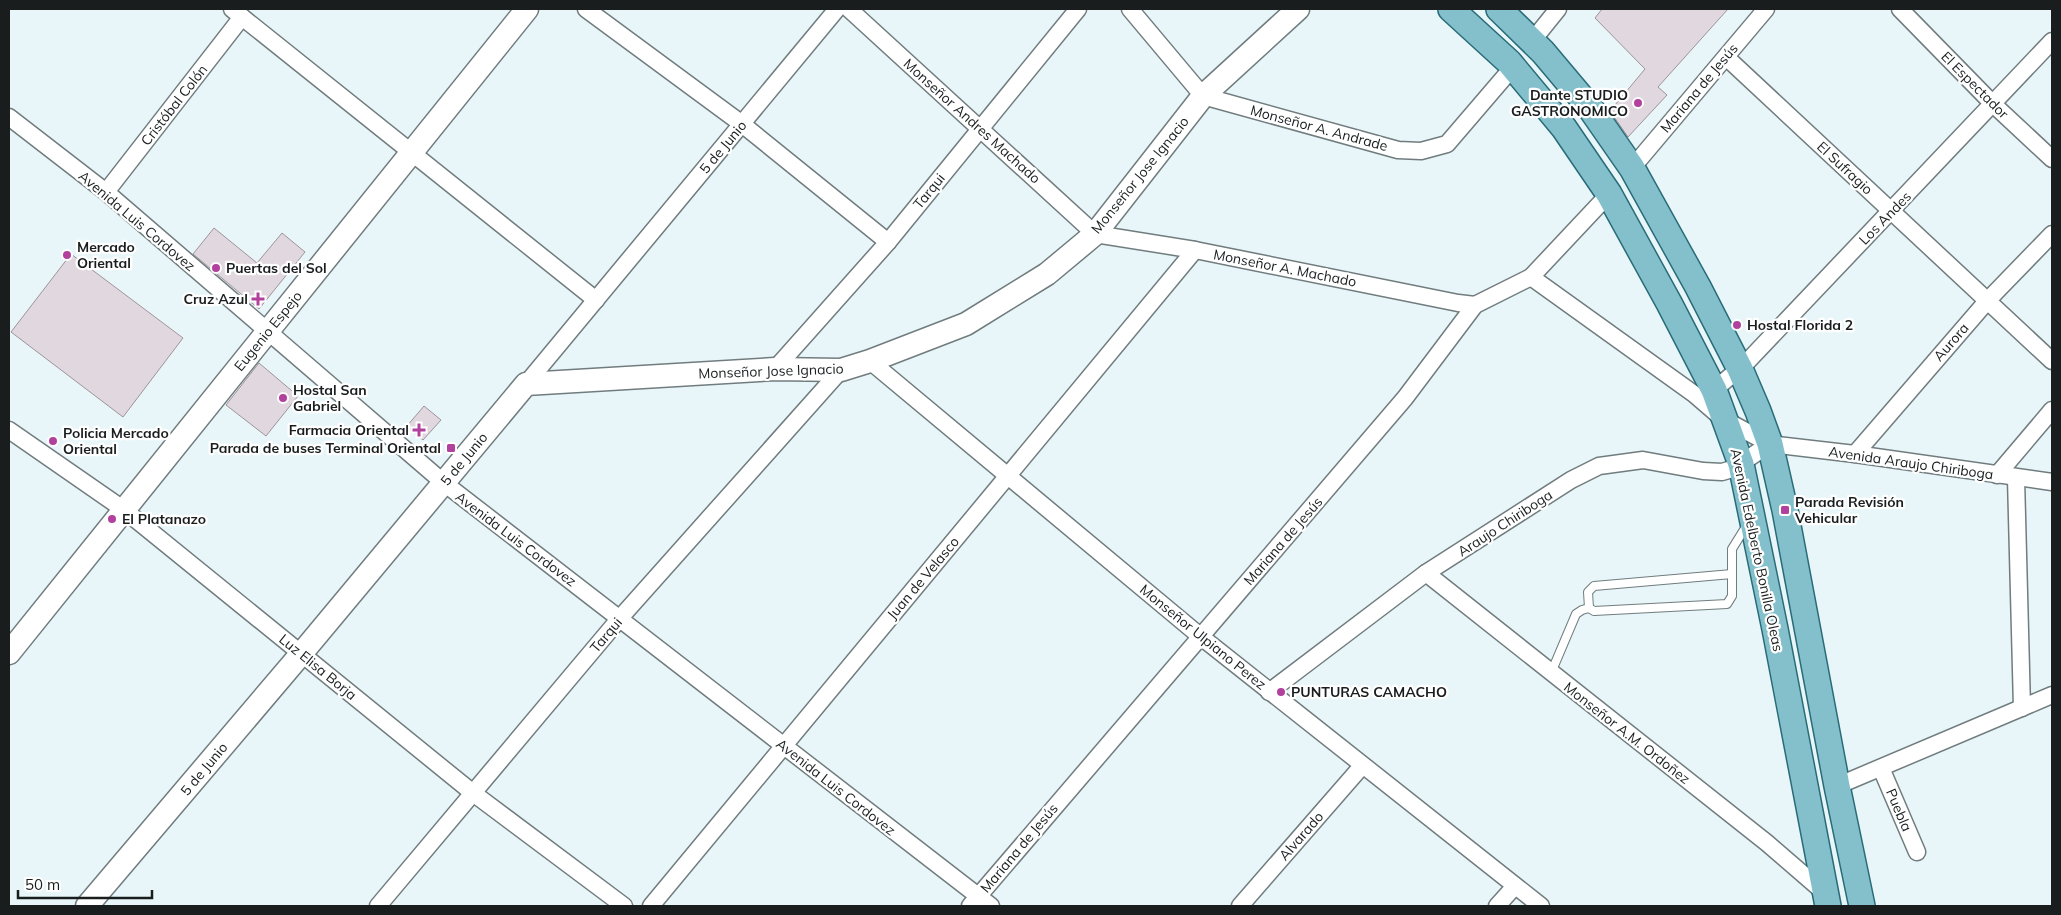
<svg xmlns="http://www.w3.org/2000/svg" width="2061" height="915" font-family="Mulish,sans-serif">
	<style>
		.building { fill: #e1d7de; stroke: #9d949a }
		.lines { fill: none; stroke-linecap: round; stroke-linejoin: round }
		.lane-casing { stroke: #707c7e; stroke-width: 10 }
		.street-casing { stroke: #707c7e; stroke-width: 19 }
		.secondary-casing { stroke: #707c7e; stroke-width: 25 }
		.primary-casing { stroke: #296c78; stroke-width: 28 }
		.lane { stroke: #fff; stroke-width: 8 }
		.street { stroke: #fff; stroke-width: 16 }
		.secondary { stroke: #fff; stroke-width: 22 }
		.primary { stroke: #83c0cb; stroke-width: 25 }
		.poi-dot { fill: #b1419d; stroke: #fff; stroke-width: 2 }
		.labels { text-anchor: middle; dominant-baseline: central; stroke-width: 4.5; stroke-linejoin: round; paint-order: stroke }
		.street-label { font-size: 14px; fill: #191d1e; stroke: #fff }
		.poi-label { font-size: 14px; font-weight: bold; fill: #191d1e; stroke: #fff; text-anchor: start }
	</style>
	<rect width="100%" height="100%" fill="#e9f6f9"/>
	<g class="building">
		<polygon points="1602,9 1728,9 1658,87 1667,95 1628,137 1610,111 1645,69 1595,18"/>
		<polygon points="214,228 257,263 282,233 305,252 259,309 193,254"/>
		<polygon points="71,254 183,338 123,417 11,332"/>
		<polygon points="259,363 298,396 266,436 226,405"/>
		<polygon points="424,406 441,420 423,440 407,426"/>
	</g>
	<g class="lines">
		<defs>
			<g id="lane">
				<polyline points="1589,608 1588,592 1594,586 1732,574"/>
				<polyline points="1551,673 1576,614 1582,610 1589,608 1594,611 1727,604 1732,596 1732,549 1747,525"/>
			</g>
			<g id="street">
				<polyline points="232,9 596,300"/>
				<polyline points="586,9 742,124 888,242"/>
				<polyline points="849,9 1095,234 1195,250 1458,303 1475,305"/>
				<polyline points="1130,9 1203,96 1398,150 1421,151 1447,144 1513,67"/>
				<polyline points="1900,9 1993,104 2052,159"/>
				<polyline points="1533,40 1558,9"/>
				<polyline points="1726,57 2052,361"/>
				<polyline points="9,117 106,192 444,483 991,906"/>
				<polyline points="1632,168 1766,9"/>
				<polyline points="106,192 242,17"/>
				<polyline points="1531,277 1694,394 1723,419 1770,444 1855,454 2052,482"/>
				<polyline points="870,361 1200,636 1541,906"/>
				<polyline points="775,369 888,242 1078,9"/>
				<polyline points="526,384 837,9"/>
				<polyline points="1714,390 1746,363 2052,41"/>
				<polyline points="9,430 123,509 473,793 624,906"/>
				<polyline points="1855,454 1988,300 2052,234"/>
				<polyline points="1997,475 2052,410"/>
				<polyline points="2016,478 2022,708"/>
				<polyline points="1426,573 1767,843 1826,894"/>
				<polyline points="1269,692 1426,573 1571,480 1599,466 1643,460 1703,471 1722,472 1732,469 1770,444"/>
				<polyline points="1881,768 1917,852"/>
				<polyline points="1837,786 2052,695"/>
				<polyline points="378,906 620,618 841,370"/>
				<polyline points="651,906 1195,250"/>
				<polyline points="970,906 1405,398 1475,305 1531,277 1609,194"/>
				<polyline points="1240,906 1362,766"/>
				<polyline points="1497,906 1515,886"/>
			</g>
			<g id="secondary">
				<polyline points="9,653 527,9"/>
				<polyline points="87,906 301,654 526,384 775,369 841,370 870,361 966,324 1047,274 1095,234 1203,96 1298,9"/>
			</g>
			<g id="primary">
				<polyline points="1451,9 1509,62 1564,128 1609,194 1669,303 1714,390 1741,464 1775,629 1828,906"/>
				<polyline points="1499,9 1543,52 1591,109 1632,168 1698,287 1740,369 1758,411 1770,444 1785,510 1837,786 1862,906"/>
			</g>
		</defs>
		<use href="#lane" class="lane-casing"/>
		<use href="#street" class="street-casing"/>
		<use href="#secondary" class="secondary-casing"/>
		<use href="#primary" class="primary-casing"/>
		<use href="#lane" class="lane"/>
		<use href="#street" class="street"/>
		<use href="#secondary" class="secondary"/>
		<use href="#primary" class="primary"/>
	</g>
	<g class="poi-dot">
		<circle cx="1638" cy="103" r="5"/>
		<circle cx="67" cy="255" r="5"/>
		<circle cx="216" cy="268" r="5"/>
		<path d="M255.5 291.5h5v5h5v5h-5v5h-5v-5h-5v-5h5z"/>
		<circle cx="1737" cy="325" r="5"/>
		<circle cx="283" cy="398" r="5"/>
		<path d="M416.5 422.5h5v5h5v5h-5v5h-5v-5h-5v-5h5z"/>
		<circle cx="53" cy="441" r="5"/>
		<rect x="446" y="443" width="10" height="10" rx="2.5"/>
		<rect x="1780" y="505" width="10" height="10" rx="2.5"/>
		<circle cx="112" cy="519" r="5"/>
		<circle cx="1281" cy="692" r="5"/>
	</g>
	<g class="labels">
		<g class="street-label">
			<text transform="translate(1975 85) rotate(45)">El Espectador</text>
			<text transform="translate(1699 88) rotate(-50)">Mariana de Jesús</text>
			<text transform="translate(174 105) rotate(-52)">Cristóbal Colón</text>
			<text transform="translate(972 121) rotate(42)">Monseñor Andres Machado</text>
			<text transform="translate(1319 128) rotate(15)">Monseñor A. Andrade</text>
			<text transform="translate(723 147) rotate(-50)">5 de Junio</text>
			<text transform="translate(1845 168) rotate(43)">El Sufragio</text>
			<text transform="translate(1140 175) rotate(-51)">Monseñor Jose Ignacio</text>
			<text transform="translate(929 191) rotate(-51)">Tarqui</text>
			<text transform="translate(1885 218) rotate(-46)">Los Andes</text>
			<text transform="translate(137 221) rotate(40)">Avenida Luis Cordovez</text>
			<text transform="translate(1285 268) rotate(11)">Monseñor A. Machado</text>
			<text transform="translate(268 331) rotate(-51)">Eugenio Espejo</text>
			<text transform="translate(1951 342) rotate(-49)">Aurora</text>
			<text transform="translate(771 371) rotate(-2)">Monseñor Jose Ignacio</text>
			<text transform="translate(464 459) rotate(-50)">5 de Junio</text>
			<text transform="translate(1911 463) rotate(8)">Avenida Araujo Chiriboga</text>
			<text transform="translate(1505 523) rotate(-33)">Araujo Chiriboga</text>
			<text transform="translate(516 539) rotate(37)">Avenida Luis Cordovez</text>
			<text transform="translate(1283 541) rotate(-49)">Mariana de Jesús</text>
			<text transform="translate(1757 550) rotate(78)">Avenida Edelberto Bonilla Oleas</text>
			<text transform="translate(923 578) rotate(-50)">Juan de Velasco</text>
			<text transform="translate(606 635) rotate(-50)">Tarqui</text>
			<text transform="translate(1203 637) rotate(39)">Monseñor Ulpiano Perez</text>
			<text transform="translate(318 667) rotate(39)">Luz Elisa Borja</text>
			<text transform="translate(1627 733) rotate(38)">Monseñor A.M. Ordoñez</text>
			<text transform="translate(204 769) rotate(-50)">5 de Junio</text>
			<text transform="translate(836 787) rotate(38)">Avenida Luis Cordovez</text>
			<text transform="translate(1899 810) rotate(67)">Puebla</text>
			<text transform="translate(1301 836) rotate(-49)">Alvarado</text>
			<text transform="translate(1019 848) rotate(-50)">Mariana de Jesús</text>
		</g>
		<g class="poi-label">
			<text x="1628" y="95" text-anchor="end">Dante STUDIO<tspan x="1628" dy="16">GASTRONOMICO</tspan></text>
			<text x="77" y="247">Mercado<tspan x="77" dy="16">Oriental</tspan></text>
			<text x="226" y="268">Puertas del Sol</text>
			<text x="248" y="299" text-anchor="end">Cruz Azul</text>
			<text x="1747" y="325">Hostal Florida 2</text>
			<text x="293" y="390">Hostal San<tspan x="293" dy="16">Gabriel</tspan></text>
			<text x="409" y="430" text-anchor="end">Farmacia Oriental</text>
			<text x="63" y="433">Policia Mercado<tspan x="63" dy="16">Oriental</tspan></text>
			<text x="441" y="448" text-anchor="end">Parada de buses Terminal Oriental</text>
			<text x="1795" y="502">Parada Revisión<tspan x="1795" dy="16">Vehicular</tspan></text>
			<text x="122" y="519">El Platanazo</text>
			<text x="1291" y="692">PUNTURAS CAMACHO</text>
		</g>
	</g>
	<rect width="2061" height="915" fill="none" stroke="#191d1e" stroke-width="20"/>
	<path d="M18 890v8h134v-8" fill="none" stroke="#191d1e" stroke-width="2.5"/>
	<text x="25" y="890" font-size="15" fill="#191d1e" stroke="#ffffff" stroke-width="4" paint-order="stroke">50 m</text>
</svg>
